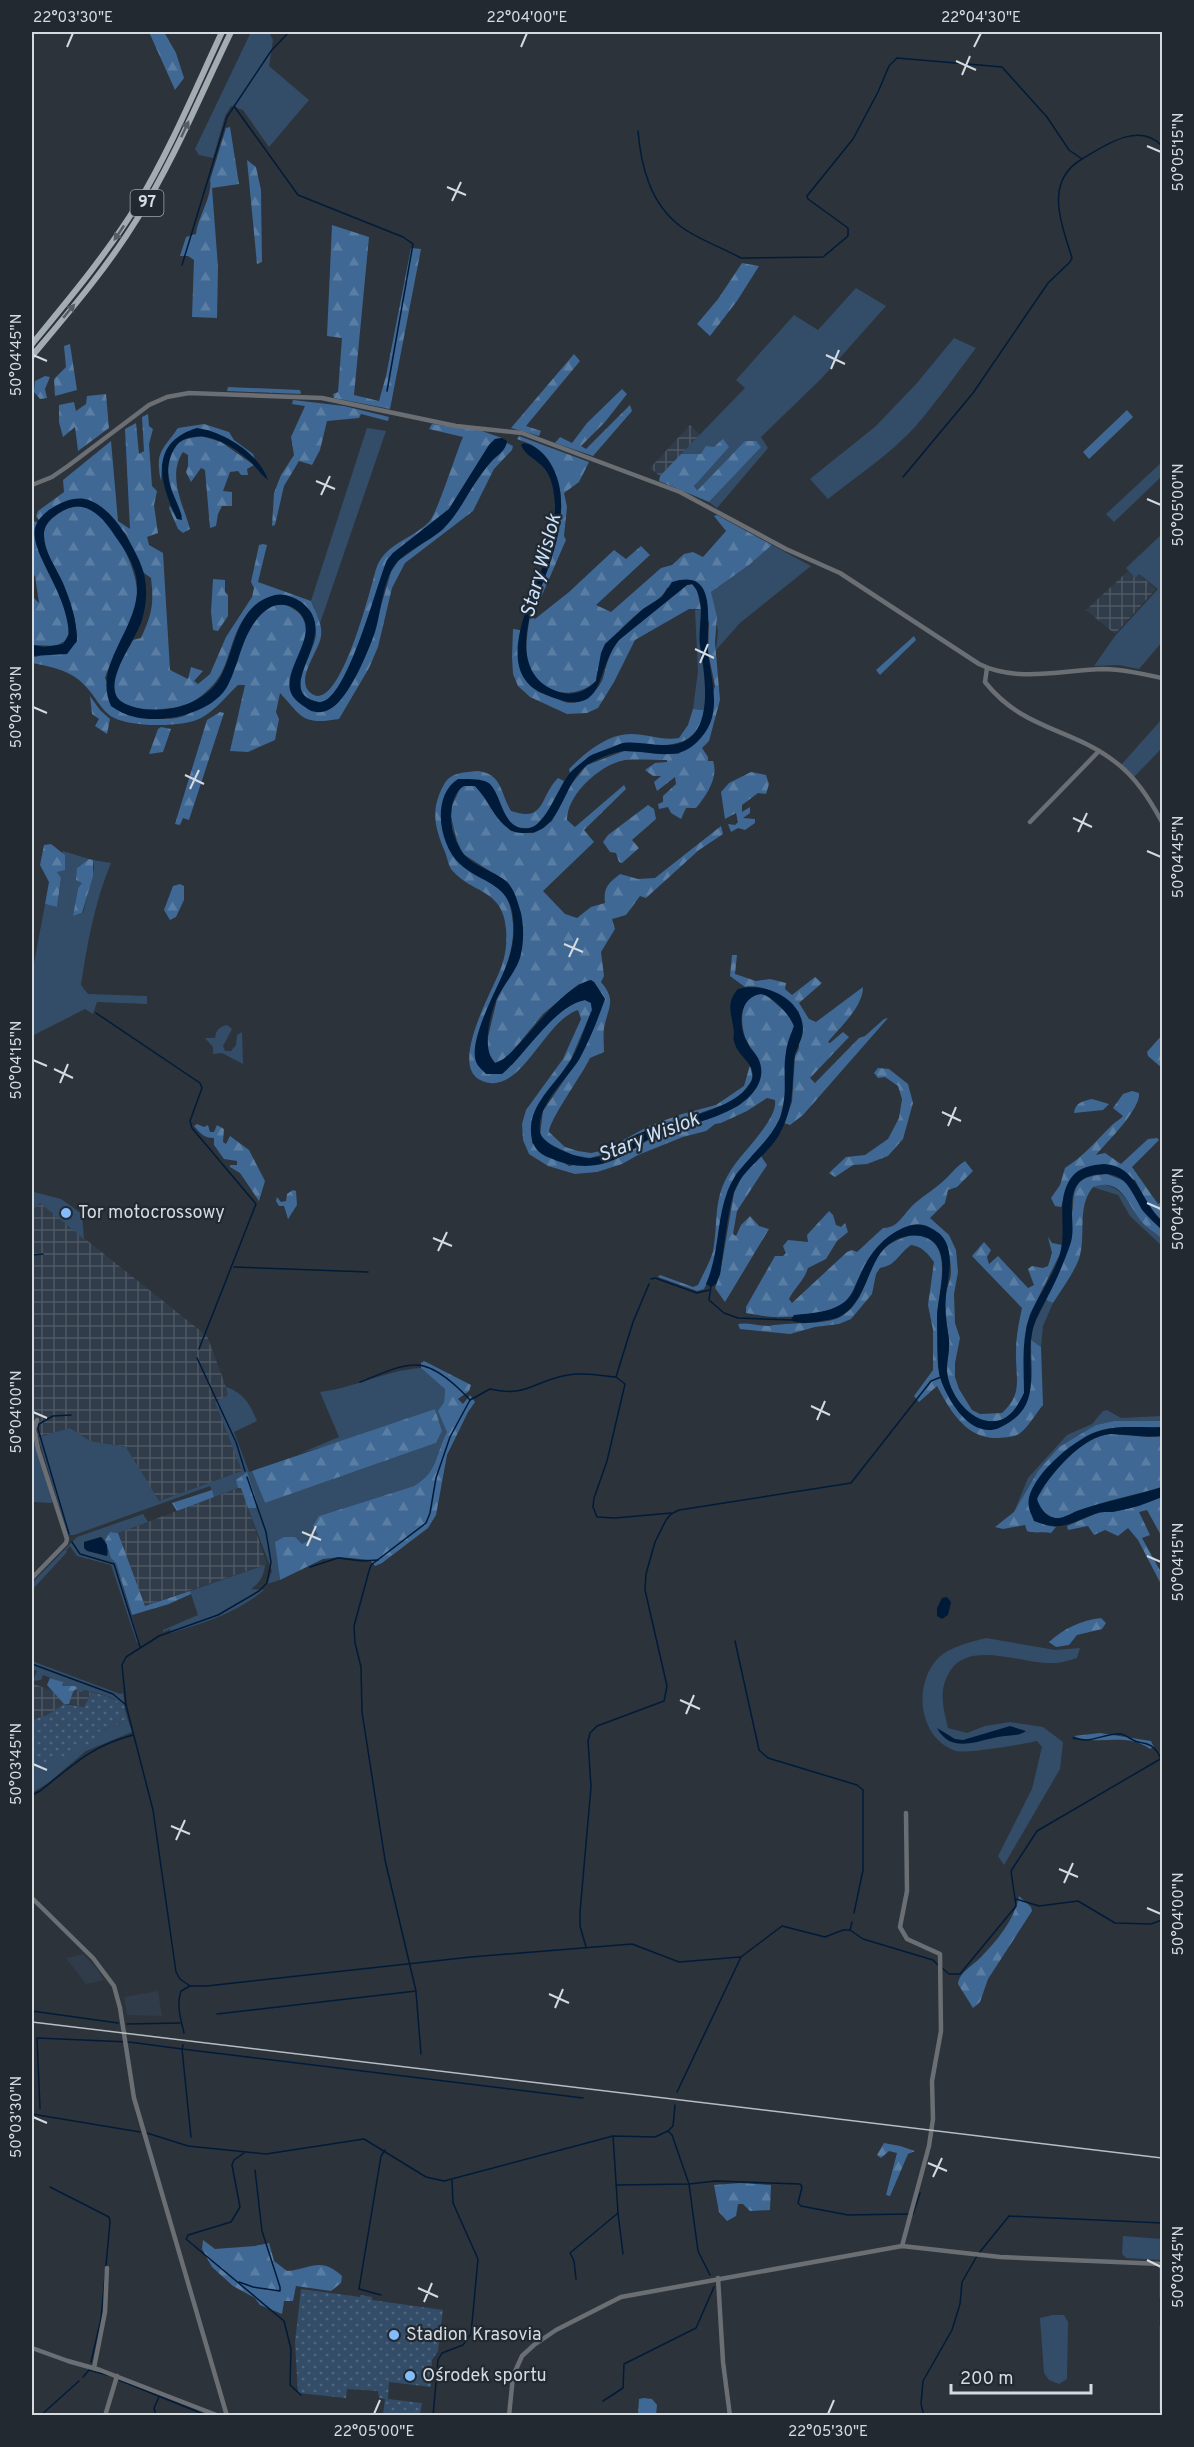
<svg xmlns="http://www.w3.org/2000/svg" width="1194" height="2447" font-family="Overpass,sans-serif">
	<style>
		.built { fill: #303c49 }
		.industrial { fill: url(#industrial-grid) }
		.grass { fill: #334d69 }
		.forest { fill: url(#forest-firs) }
		.park { fill: url(#park-dots) }
		.water { fill: #001b39 }
		.lines { fill: none; stroke-linecap: round; stroke-linejoin: round }
		.stream { stroke: #001b39; stroke-width: 1.5 }
		.minor { stroke: #6b6f73; stroke-width: 4.5 }
		.major { stroke: #a3abb3; stroke-width: 6 }
		.rail { stroke: #b8bdc3; stroke-width: 1.5 }
		.oneway { fill: #565d65 }
		.ticks { fill: none; stroke: #d5dadf; stroke-width: 2 }
		.poi-dot { fill: #82bcfa; stroke: #222931; stroke-width: 2 }
		.labels { text-anchor: middle; dominant-baseline: central; stroke-width: 4.5; stroke-linejoin: round; paint-order: stroke }
		.shield { fill: #222931; stroke: #9fa5ab; stroke-width: 1.5 }
		.shield-label { font-size: 16px; font-weight: bold; fill: #d5dadf }
		.poi-label { font-size: 18px; fill: #d5dadf; stroke: #222931; text-anchor: start }
		.water-label { font-size: 20px; font-style: italic; fill: #c9e2fd; stroke: #222931 }
		.neatline { fill: none; stroke: #d5dadf; stroke-width: 2 }
		.ticks-label { font-size: 15px; text-anchor: middle; fill: #d5dadf }
	</style>
	<defs>
		<pattern id="industrial-grid" width="8" height="8" patternUnits="userSpaceOnUse" patternTransform="scale(1.5)"><rect width="8" height="8" fill="#303c49"/><path d="M0 4h8M4 0v8" fill="none" stroke="#4d5863"/></pattern>
		<pattern id="forest-firs" width="22" height="20" patternUnits="userSpaceOnUse" patternTransform="scale(1.5)"><rect width="22" height="20" fill="#3f6894"/><path d="M5 1l3.5 6h-7zM16 11l3.5 6h-7z" fill="#5a7da3"/></pattern>
		<pattern id="park-dots" width="8" height="8" patternUnits="userSpaceOnUse" patternTransform="scale(1.5)"><rect width="8" height="8" fill="#334d69"/><path d="M2 2h.1M6 6h.1" fill="none" stroke="#50667e" stroke-width="1.8" stroke-linecap="round"/></pattern>
	</defs>
	<rect width="100%" height="100%" fill="#2c333b"/>
	<g class="built">
		<polygon points="83,1954 98,1970 104,1980 86,1984 66,1958"/>
		<polygon points="158,1991 162,2016 127,2015 124,1997"/>
	</g>
	<g class="industrial">
		<polygon points="690,425 700,435 660,476 650,468"/>
		<polygon points="1128,571 1135,578 1138,574 1156,589 1115,634 1086,610"/>
		<polygon points="40,1203 207,1336 229,1395 216,1402 243,1471 158,1501 126,1447 90,1441 70,1428 53,1434 45,1434 36,1438 33,1443 32,1442 32,1211"/>
		<polygon points="241,1487 267,1564 144,1606 118,1533"/>
		<polygon points="34,1684 53,1691 64,1704 47,1715 34,1720 32,1689"/>
		<polygon points="84,1690 92,1692 84,1707 69,1704 73,1692"/>
	</g>
	<g class="grass">
		<polygon points="251,32 269,32 273,40 269,66 309,100 269,147 243,110 231,106 225,116 213,158 199,155 195,149"/>
		<polygon points="856,288 886,306 821,379 761,437 768,448 717,508 709,502 760,447 745,441 697,492 694,487 714,447 701,455 681,454 745,388 736,380 794,315 818,330"/>
		<path d="M954,338L976,348C956,374 936,403 914,428C889,455 857,476 828,499L810,479L876,426L917,383Z"/>
		<polygon points="367,428 386,431 320,623 311,601"/>
		<polygon points="1162,462 1162,476 1114,522 1106,514"/>
		<polygon points="1162,534 1162,642 1139,669 1119,665 1094,666 1115,636 1158,589 1139,574 1135,578 1126,568"/>
		<polygon points="772,545 811,566 740,623 716,650 718,631 711,592 749,565"/>
		<polygon points="701,609 700,643 704,666 706,698 704,710 693,709 698,671 695,610"/>
		<polygon points="1162,719 1162,748 1134,777 1121,765"/>
		<path d="M63,851L89,859L77,868L82,883L78,888L73,916L83,913L94,868L93,860L111,863C95,901 87,944 81,985L88,994L147,996V1004L97,1002L93,1014L85,1009L32,1036V974L45,904L57,907L61,879L57,872Z"/>
		<path d="M227,1025L232,1029L223,1046L225,1051H231L236,1045L237,1035L242,1032L243,1064L222,1053L213,1054V1047L205,1038H215C216,1030 219,1027 227,1025Z"/>
		<path d="M1101,1184C1124,1187 1128,1204 1141,1220C1147,1227 1155,1233 1162,1239V1246L1130,1216L1118,1195L1092,1187Z"/>
		<polygon points="32,1186 34,1192 61,1199 82,1214 84,1239 40,1203 32,1211"/>
		<path d="M1046,1300L1053,1303L1043,1326L1041,1347L1031,1340C1032,1325 1040,1313 1046,1300Z"/>
		<path d="M421,1368L445,1388L444,1402L440,1408L447,1432C435,1455 438,1472 414,1486L319,1516V1535L302,1544L279,1573L280,1580L267,1584L272,1571L248,1508H256L257,1502L247,1473L236,1480L238,1488L214,1497L210,1486L74,1535H68L38,1437L70,1428L90,1441L126,1447L159,1501L242,1471L215,1402L228,1395L226,1387C244,1393 250,1404 257,1421L234,1432L249,1472L252,1471L265,1503L436,1443L442,1431L435,1409L348,1440L301,1453L339,1437L320,1392C355,1388 386,1370 421,1368Z"/>
		<polygon points="1107,1410 1121,1418 1162,1416 1162,1421 1114,1421 1097,1425 1059,1447 1038,1471 1014,1512 1028,1478 1067,1435 1092,1424 1103,1411"/>
		<polygon points="35,1443 53,1500 52,1503 32,1502 32,1444"/>
		<polygon points="143,1514 148,1522 118,1533 110,1532 105,1540 101,1537 84,1542 84,1548 108,1555 108,1551 116,1563 139,1642 137,1643 111,1565 77,1556 70,1546 66,1550 67,1552 32,1590 32,1583 77,1537"/>
		<path d="M265,1565C264,1575 260,1583 251,1589L264,1590C237,1613 204,1623 171,1633L170,1629L163,1632V1630L198,1615L190,1591Z"/>
		<path d="M986,1638L1055,1650L1080,1648L1077,1658C1070,1660 1062,1663 1055,1663C1024,1665 970,1639 950,1671C938,1691 943,1706 948,1728L967,1733L985,1726L1010,1722L1043,1727L1063,1742L1060,1769L1004,1865L998,1856L1032,1789L1042,1747L1037,1741C1025,1744 965,1754 956,1751C921,1740 913,1691 934,1663C946,1647 968,1643 986,1638Z"/>
		<path d="M32,1661L120,1694L123,1693L125,1709C117,1696 98,1693 84,1690L82,1692L76,1691L75,1686H62V1682L43,1675L41,1680L33,1681L37,1671L32,1669Z"/>
		<polygon points="128,1720 132,1732 86,1751 48,1783 32,1793 32,1772 67,1754 96,1733"/>
		<polygon points="1123,2236 1162,2239 1162,2260 1126,2258 1122,2254"/>
		<polygon points="1053,2315 1064,2315 1068,2322 1067,2379 1059,2384 1049,2380 1044,2373 1040,2318"/>
	</g>
	<g class="forest">
		<polygon points="149,32 164,32 176,53 184,78 175,90"/>
		<path d="M230,127L239,184L212,188L218,267L217,318L192,317L194,260L188,256H180L186,237L196,234C198,217 213,195 210,180L226,128Z"/>
		<polygon points="247,160 256,167 261,190 262,262 257,264"/>
		<polygon points="332,225 369,237 354,395 379,401 386,376 411,248 421,249 390,409 334,398 333,394 338,392 342,338 327,336"/>
		<polygon points="742,263 759,266 737,301 710,336 697,324 718,299"/>
		<polygon points="70,344 77,390 55,396 54,379 66,367 64,346"/>
		<polygon points="574,354 580,361 526,426 541,431 539,436 511,428"/>
		<polygon points="45,376 50,377 45,389 47,398 40,399 34,392 35,381"/>
		<polygon points="228,387 300,390 301,394 227,391"/>
		<polygon points="622,389 627,394 605,422 581,446 586,449 630,405 632,411 593,456 555,443 560,437 572,443 587,423"/>
		<polygon points="106,394 109,428 78,451 75,427 63,437 59,422 59,405 74,402 76,411 86,404 87,396"/>
		<polygon points="293,400 344,406 389,417 388,421 361,414 359,418 327,421 320,450 312,465 299,461 284,486 275,525 272,526 274,493 281,475 294,455 291,437 305,406 292,404"/>
		<polygon points="1127,410 1133,417 1089,459 1083,452"/>
		<path d="M148,414L149,426L153,429L149,444L152,486L157,491L154,505L158,533L147,537L149,545L163,553L170,670L188,679L191,667L203,671L194,681L198,684L210,674L226,637L252,597L254,588L251,582L259,545L263,544L267,545L258,582L311,601C315,612 323,624 321,636C319,652 293,681 312,694C340,713 371,587 376,569C385,543 411,540 429,522C437,514 456,453 463,437L429,429L432,424L479,430L502,438L495,439L489,445L449,509L393,553L388,560C377,582 346,708 318,702C279,694 317,652 316,632C316,617 310,610 300,601H262C254,608 245,615 240,625C229,645 228,671 211,687C204,694 195,702 185,705C166,711 114,715 114,687C113,671 126,654 133,640L141,638C152,614 154,605 151,578L144,573L126,534L91,501L49,512L39,520L36,516L38,511L64,492L63,480L111,441L118,521L130,529L125,429L136,423L139,454L144,451L142,417Z"/>
		<path d="M204,424L229,432L234,440L253,454L255,460L242,448L208,430L186,432L162,464L161,481C155,451 162,451 178,428Z"/>
		<path d="M202,436L221,442L254,465L247,469L248,475H241L238,471L230,472L223,491L232,492V506H222L218,514L216,526L210,528L205,470L201,468L191,482L186,472L188,466V455L183,452C167,476 183,504 190,529L183,533L178,529L169,508L170,506L177,519L182,516C172,496 156,454 183,440C189,438 196,437 202,436Z"/>
		<path d="M519,436L589,462L579,482L564,493L567,507L564,536L566,540L539,602H535C552,560 580,495 543,457C540,453 535,446 530,444C526,442 521,441 517,439Z"/>
		<polygon points="723,439 729,447 694,486 697,491 745,441 756,441 761,447 709,502 659,481 660,476 681,454 701,454 706,446 714,447"/>
		<path d="M507,443L513,446L512,450L494,469L473,511L405,563L392,588L378,647L369,668L339,719C302,725 303,718 280,693L276,712L279,719L275,740L248,752L230,751L245,685H238C226,696 216,710 201,718C184,728 123,728 108,714C100,707 95,697 88,689C74,671 53,667 32,663V656L36,657L77,641C77,621 70,601 62,583C56,566 42,550 44,532C45,524 51,519 58,514C66,509 73,505 83,507C111,514 137,566 137,593C137,624 114,650 105,678L121,712C136,718 174,723 188,714C197,709 230,673 236,664C239,660 239,653 241,647C249,630 265,597 288,606C295,609 302,614 304,621C312,641 293,659 291,678C290,685 294,694 296,700L334,706C365,668 377,618 391,572L398,561L443,529L490,462Z"/>
		<path d="M717,515L772,545L749,565L711,592L717,617L715,642L720,700L709,741L702,748L708,757V761H713C719,777 706,796 696,808H686L681,819L671,813L668,807L659,809L658,804L663,802V796L676,784L675,777L657,791L654,782L661,776H653L645,770L655,763L667,762V760C654,760 639,759 625,760C601,764 567,794 567,820L575,827L624,785L626,789L584,830L594,842L543,891L565,914L577,918L591,907L605,903C603,887 609,883 620,874L638,879L655,878L721,826L723,834L699,850L646,898L640,896L626,915L612,919L615,929L601,952L604,976L601,982C617,1001 608,1007 604,1028C603,1035 604,1045 604,1052L590,1058C582,1075 549,1120 549,1132L565,1147L578,1151L591,1153L605,1150L649,1126L682,1114L716,1105L744,1086L750,1065L753,1079L740,1096L729,1103L636,1135L618,1150L590,1158L573,1155L545,1142L540,1135L543,1111L578,1060L605,999L594,982L579,984L543,1014L507,1058L495,1063L487,1051L488,1037L497,999L520,956L523,927L513,891L507,882L463,854L457,841L451,817L452,806L460,788L464,786H475L488,801L500,820L511,831L534,833L552,821L569,787L587,765L624,751L678,754L698,741L715,686L708,652L709,623L695,581L667,588C661,600 652,602 642,610C619,628 599,651 596,681C574,702 535,694 528,663C524,648 528,631 530,615L535,619L569,592L614,550L626,559L641,546L650,555L596,605L611,612L661,568L672,565L684,554L693,552L703,557L726,531L714,516Z"/>
		<path d="M32,520L38,523C24,553 79,604 67,640L56,646L32,645V596L39,603L35,576L32,573Z"/>
		<polygon points="213,579 225,580 225,592 228,595 228,616 218,631 213,630 211,612"/>
		<path d="M693,584L697,590L701,609H689L635,640L614,682L598,708L587,713L567,714L530,697L518,686L513,674L512,657L513,629L520,630L523,674C535,683 548,695 562,701C579,708 597,694 603,678C607,664 609,652 619,640L687,585Z"/>
		<polygon points="914,636 916,640 880,675 876,670"/>
		<polygon points="90,696 100,710 110,719 107,734 95,726 99,719 92,714"/>
		<path d="M693,709L704,710C698,747 671,746 640,745C634,744 627,742 622,744C601,749 586,759 570,773L569,769C585,753 607,734 631,734C648,734 662,741 679,738L688,725Z"/>
		<polygon points="220,712 224,713 189,820 183,818 180,825 175,824 207,720"/>
		<polygon points="161,727 171,729 163,752 149,754 158,729"/>
		<path d="M478,771C502,774 500,792 511,811C546,823 539,797 558,778L564,781L546,815L536,826L528,829L517,827L510,822L502,810L470,779L446,792L459,863C472,874 491,879 502,891C508,897 511,908 512,916C515,934 512,949 506,966C498,993 462,1045 482,1070L512,1065C530,1045 559,1004 585,1000L591,1003L592,1010L571,1059L533,1116L532,1143L569,1166L624,1155L655,1136L735,1107L755,1089C754,1075 754,1058 749,1045C748,1042 746,1040 745,1037C739,1019 741,992 765,994L789,1015L794,1026L786,1052V1090L780,1119L770,1136L736,1174L728,1190L715,1265L704,1289L697,1291L658,1277L660,1275L693,1287L698,1285C703,1274 710,1262 713,1251C719,1219 712,1200 731,1170C741,1153 778,1120 775,1100L767,1098L747,1111L721,1123L715,1124L706,1131L683,1137L638,1155L622,1164L597,1172L575,1174L548,1166L529,1154L523,1140L522,1124L526,1110L563,1059L581,1019L578,1010C546,1020 524,1087 490,1083C440,1077 495,988 502,965C506,953 507,942 506,929C503,888 471,894 451,869C448,864 447,857 445,852C437,832 431,816 439,795C441,790 444,783 448,779C455,772 468,772 478,771Z"/>
		<polygon points="751,772 766,775 769,784 766,794 758,793 742,805 742,812 750,807 750,813 743,818 755,819 755,823 745,830 738,828 731,832 728,824 735,825 738,822 736,813 725,819 721,792 729,783"/>
		<polygon points="648,805 654,809 656,819 632,840 639,848 622,863 619,862 616,853 610,852 603,842 608,835"/>
		<polygon points="51,844 65,855 65,870 57,872 61,878 57,907 45,904 49,882 40,865 44,845"/>
		<polygon points="89,859 93,860 93,876 82,913 73,916 78,888 82,883 76,880 77,868"/>
		<polygon points="180,884 184,886 184,900 176,917 170,920 164,910 173,886"/>
		<path d="M732,955H737L735,974L756,981L770,979L786,983L785,989L792,995L815,977L822,983L799,1003L809,1019L816,1022L863,987C863,1007 840,1027 828,1042L830,1043L843,1032L849,1037L810,1078L815,1083L859,1038L865,1036L884,1019L888,1018L803,1115L790,1125L784,1123L792,1102L795,1056L799,1048V1012C784,997 768,984 745,987L730,976Z"/>
		<polygon points="1162,1035 1162,1068 1148,1056 1147,1052"/>
		<polygon points="878,1068 889,1069 908,1084 913,1103 903,1139 888,1156 867,1164 853,1165 835,1177 829,1173 846,1157 865,1155 888,1139 899,1118 902,1099 898,1086 885,1077 878,1078 874,1073"/>
		<path d="M1132,1091L1139,1093C1141,1109 1107,1142 1096,1155L1105,1153L1121,1164L1148,1139L1157,1138L1159,1140L1132,1167L1158,1204L1162,1202V1221L1148,1205L1135,1180C1090,1165 1077,1153 1061,1207L1055,1206L1051,1198L1060,1185L1065,1168C1084,1156 1096,1141 1112,1125C1116,1121 1120,1120 1123,1116L1113,1108L1123,1094Z"/>
		<path d="M1092,1099L1109,1104L1103,1110L1074,1113C1075,1103 1082,1101 1092,1099Z"/>
		<path d="M197,1124L204,1127L208,1125L210,1132H214L217,1125L224,1129L223,1142L226,1144L230,1136L249,1150L265,1181L259,1201L240,1173L230,1167V1165H237V1161L224,1159L214,1145V1138C204,1138 201,1134 194,1126Z"/>
		<polygon points="761,1156 767,1165 737,1211 733,1234 736,1236 741,1225 750,1216 759,1226 769,1229 725,1302 715,1288 720,1274 734,1193 744,1172"/>
		<path d="M965,1161L973,1171L957,1187L948,1190L945,1203L930,1218L949,1235L956,1250L958,1272L954,1294L955,1323L960,1338L955,1363V1377L959,1389L972,1410L980,1414L1002,1413C1024,1393 1015,1377 1016,1351C1016,1337 1019,1322 1022,1308L972,1256L984,1242L991,1250L987,1257L989,1264L998,1256L1028,1288L1034,1285L1028,1269L1032,1266L1043,1268L1048,1266L1052,1253L1048,1237L1052,1243L1062,1245L1061,1252L1030,1314L1026,1328L1024,1393C1019,1404 1013,1416 1001,1420C974,1429 949,1396 947,1371C947,1361 950,1350 949,1340C947,1324 944,1310 946,1294C947,1287 951,1279 951,1272C951,1257 947,1239 935,1231C923,1222 914,1223 901,1229C882,1238 868,1256 860,1275C854,1287 852,1298 840,1305C825,1314 790,1318 773,1317C764,1317 755,1314 746,1313V1307L775,1256H783L786,1253L783,1246L788,1240L808,1242L807,1235L829,1211L833,1215L836,1225L841,1227L845,1223L848,1232L837,1241L826,1259L808,1268C804,1281 795,1287 789,1299L792,1303L847,1252L852,1250L857,1252L883,1228C898,1228 902,1216 912,1206C920,1198 932,1191 941,1183C950,1176 955,1167 965,1161Z"/>
		<path d="M1107,1174L1125,1181L1144,1211L1162,1230V1239C1156,1233 1147,1228 1141,1221C1127,1203 1121,1177 1093,1187C1076,1208 1087,1234 1079,1259C1073,1274 1062,1289 1053,1303L1046,1300C1059,1272 1066,1243 1072,1213C1074,1204 1072,1194 1077,1185C1083,1176 1097,1175 1107,1174Z"/>
		<polygon points="293,1190 296,1191 297,1205 288,1219 284,1206 279,1206 276,1201 277,1197 281,1202 286,1201 287,1194"/>
		<path d="M911,1235C958,1236 938,1288 937,1317C937,1329 938,1366 940,1377C944,1390 953,1403 960,1414L1001,1427C1039,1402 1031,1380 1031,1340L1041,1347L1043,1405C1036,1413 1028,1428 1019,1434C1013,1437 1003,1438 996,1438C965,1438 950,1410 937,1386L919,1402L914,1396L933,1370V1330L928,1305L934,1262C928,1254 922,1246 911,1245C898,1254 897,1265 880,1268L876,1274L872,1294L851,1319L839,1324L815,1327L790,1334L740,1329L738,1324C749,1322 758,1326 769,1326C788,1322 822,1325 838,1318C863,1307 866,1274 880,1253C887,1243 900,1239 911,1235Z"/>
		<path d="M424,1361L471,1385L469,1391L458,1399L463,1404L470,1395L475,1402L468,1412L447,1455L436,1515L428,1528L382,1563L375,1566L370,1560L340,1557L323,1559L280,1580L275,1542L284,1537H295L302,1544L318,1535L313,1526L319,1516L414,1486C438,1472 435,1455 447,1432L438,1411L444,1402L445,1389L421,1368V1363Z"/>
		<polygon points="435,1409 442,1431 436,1443 265,1503 252,1471"/>
		<path d="M1114,1421H1162V1427L1102,1430L1045,1470L1029,1497L1045,1525L1056,1527L1051,1533C1043,1531 1035,1534 1027,1531L1025,1525L1003,1529L995,1527L1014,1512L1038,1471L1059,1447L1096,1425Z"/>
		<path d="M1111,1434L1148,1437L1162,1436V1487C1134,1495 1105,1501 1077,1511C1070,1514 1063,1519 1055,1518C1045,1516 1040,1507 1036,1499C1050,1471 1079,1438 1111,1434Z"/>
		<polygon points="247,1472 257,1502 256,1508 248,1508 241,1488 238,1488 236,1480"/>
		<polygon points="212,1490 214,1497 177,1511 172,1503"/>
		<polygon points="1162,1497 1162,1537 1147,1510 1139,1512 1150,1535 1142,1538 1162,1574 1162,1586 1138,1540 1128,1528 1118,1536 1105,1530 1094,1535 1088,1526 1068,1530 1067,1526 1100,1512 1113,1512 1139,1506"/>
		<polygon points="110,1532 118,1533 145,1606 190,1591 191,1594 169,1604 132,1615 116,1563 111,1558 105,1540"/>
		<path d="M1101,1618L1106,1623L1102,1629L1077,1635L1069,1645L1056,1647L1049,1642C1065,1628 1079,1621 1101,1618Z"/>
		<polygon points="50,1678 63,1682 62,1686 75,1686 77,1688 73,1692 69,1704 64,1704 47,1685"/>
		<path d="M1100,1733L1151,1741L1154,1747L1150,1749C1125,1731 1096,1747 1074,1736Z"/>
		<path d="M1019,1896L1031,1907L1032,1911L988,1979L980,2002L973,2008L958,1984C959,1972 974,1965 982,1956C998,1939 1015,1919 1019,1896Z"/>
		<polygon points="884,2143 900,2146 915,2151 908,2154 890,2196 886,2195 897,2153 889,2151 881,2158 877,2155"/>
		<polygon points="740,2183 771,2185 770,2210 750,2211 743,2204 738,2204 736,2216 727,2221 719,2212 714,2185"/>
		<path d="M203,2240L215,2249L255,2246L269,2243L274,2261L287,2271C312,2269 320,2256 342,2276L341,2283L331,2291L296,2286L293,2301H284L282,2314L260,2305L255,2298L233,2286L212,2267L202,2249Z"/>
		<polygon points="644,2398 652,2399 657,2405 656,2415 638,2415 639,2399"/>
	</g>
	<g class="park">
		<polygon points="92,1692 107,1696 123,1704 128,1720 96,1733 94,1741 32,1772 32,1720 47,1715 64,1704 84,1707"/>
		<polygon points="301,2289 360,2297 360,2295 372,2297 372,2300 443,2310 438,2351 432,2360 431,2387 389,2382 388,2399 422,2403 420,2415 383,2415 385,2399 379,2398 378,2391 347,2389 346,2398 298,2393 295,2342"/>
	</g>
	<g class="water">
		<path d="M197,428C224,432 259,453 268,480C263,477 254,464 246,458C230,444 204,430 183,440C173,445 168,461 168,472C168,491 181,505 182,520L177,519C160,484 148,443 197,428Z"/>
		<path d="M502,438L507,441C506,451 497,455 491,462C472,482 463,509 444,528C428,544 402,550 391,571C382,589 381,612 375,632C368,652 349,699 330,709C321,714 312,713 305,707C299,703 292,698 290,690C284,664 327,627 292,607C286,604 277,604 271,607C243,623 241,660 228,685C214,713 163,724 135,717C126,715 118,711 111,706C90,660 149,623 135,572C131,559 123,547 115,536C108,525 96,509 82,507C68,504 45,518 44,533C43,551 56,567 63,583C71,602 77,621 77,641L67,654L32,656V645L44,647L63,644L69,634C67,605 52,581 40,555C37,548 33,536 35,528C40,510 72,493 89,500C113,509 129,539 139,560C148,580 148,599 142,620C136,641 93,693 128,705C157,717 203,707 220,678C236,650 235,605 275,595C283,593 294,597 301,602C345,633 268,692 318,702C346,707 377,582 387,560L393,553L449,509L489,445L495,439Z"/>
		<path d="M524,443C535,445 543,452 549,461C574,498 555,552 540,590C537,598 532,607 530,616C522,647 524,681 559,692C574,697 586,691 596,681L601,653L605,644L643,609L662,597L672,582C719,567 706,622 708,649C710,682 726,716 696,743C676,762 650,751 626,751C615,751 597,759 587,765C563,782 561,834 526,833C520,833 514,833 509,829C494,819 488,799 475,786H464C444,798 450,837 463,853C473,867 496,871 508,883C515,891 518,903 521,913C524,927 524,944 520,958C515,973 504,984 497,998C490,1014 481,1049 495,1063C514,1061 556,988 591,980L594,982L605,999C598,1019 590,1039 580,1058C567,1080 536,1104 540,1132C542,1145 578,1159 590,1158C611,1158 622,1141 638,1134C668,1121 727,1112 747,1088C764,1066 738,1060 734,1041C733,1038 734,1035 734,1032C732,1014 725,1004 738,989C765,982 802,998 803,1029C803,1040 795,1049 794,1060C792,1088 794,1108 779,1135C766,1157 743,1168 734,1192C727,1214 724,1250 720,1274L716,1284L711,1287L706,1284C720,1252 716,1220 728,1190C739,1163 766,1147 779,1120C789,1098 782,1075 786,1052C787,1043 791,1034 794,1026C789,1014 772,995 760,994C740,998 738,1022 745,1038C748,1046 754,1051 758,1058C768,1078 754,1096 736,1107C712,1121 681,1126 655,1136C643,1141 634,1149 624,1155C599,1169 575,1169 550,1158C535,1153 530,1142 531,1126C533,1101 558,1081 571,1060C580,1045 585,1026 592,1010L591,1003L585,1000C555,1005 526,1054 502,1074H486C483,1071 479,1067 477,1064C466,1044 497,989 505,969C513,951 516,931 512,911C505,882 479,882 460,864C439,845 431,796 458,779C467,779 483,778 490,784C503,797 502,832 529,828C545,826 559,787 569,774C573,769 580,764 586,759C591,754 599,752 606,750C612,748 618,744 623,743C637,741 655,746 669,745C717,743 705,676 700,646C697,626 708,601 692,584L687,585L619,640C593,672 608,722 544,694C491,672 532,599 544,563C550,546 555,524 555,505C554,490 552,474 540,464C533,458 525,454 521,445Z"/>
		<path d="M1104,1164C1138,1166 1141,1202 1162,1221V1230C1156,1224 1149,1218 1143,1211C1135,1199 1130,1182 1116,1176C1105,1172 1085,1174 1078,1184C1066,1199 1076,1225 1071,1242C1065,1260 1057,1279 1048,1296C1042,1308 1034,1320 1032,1333C1025,1371 1046,1407 999,1428C987,1433 975,1428 966,1420C955,1410 944,1391 940,1377C936,1363 938,1335 937,1319C937,1297 954,1251 928,1238C918,1234 907,1235 897,1239C865,1255 871,1300 839,1317C833,1320 824,1320 817,1322C810,1323 797,1324 791,1320L794,1315C812,1313 831,1313 846,1301C853,1295 855,1286 859,1278C868,1256 881,1238 903,1228C916,1222 928,1224 940,1234C956,1250 948,1276 946,1295C944,1311 947,1325 949,1340C950,1351 946,1362 947,1372C949,1393 967,1418 988,1421C1007,1424 1017,1408 1024,1393C1024,1369 1021,1339 1030,1316C1038,1295 1057,1271 1061,1249C1066,1226 1056,1199 1071,1178C1079,1167 1092,1165 1104,1164Z"/>
		<path d="M1162,1427V1436C1145,1438 1129,1434 1111,1434C1084,1434 1047,1477 1037,1499C1040,1508 1045,1516 1055,1518C1063,1519 1070,1514 1077,1511C1105,1501 1134,1496 1162,1487V1497C1147,1503 1133,1508 1117,1511C1110,1513 1104,1511 1098,1513C1071,1521 1064,1533 1034,1521C1031,1513 1027,1507 1029,1498C1034,1473 1077,1436 1102,1430C1120,1425 1143,1428 1162,1427Z"/>
		<polygon points="101,1537 107,1545 107,1556 87,1551 84,1548 84,1542"/>
		<polygon points="947,1597 951,1602 948,1615 942,1619 937,1616 937,1608 942,1598"/>
		<path d="M1010,1726L1026,1731C1018,1737 1007,1735 998,1737C976,1741 951,1754 937,1728L955,1739L963,1740Z"/>
	</g>
	<g class="lines">
		<g class="stream">
			<polyline points="234,106 298,195 403,237 413,244 387,391"/>
			<path d="M638,131C641,166 650,203 680,226C697,239 721,247 741,258H747L823,257L848,236V228L808,199L807,196L853,139L878,92L889,66L897,58L1002,67L1047,117L1069,150L1082,159C1105,145 1140,121 1162,146"/>
			<polyline points="182,265 227,117 271,51 289,32"/>
			<path d="M903,477L973,393L1048,283L1070,262L1072,258C1062,224 1043,182 1082,159"/>
			<polyline points="96,1013 200,1083 202,1088 190,1121 192,1128 256,1204 199,1349"/>
			<polyline points="32,1255 43,1254"/>
			<polyline points="234,1267 368,1272"/>
			<polyline points="651,1279 655,1278 697,1293 709,1290"/>
			<polyline points="711,1286 709,1300 724,1313 738,1318 792,1320"/>
			<polyline points="197,1358 236,1442 245,1471"/>
			<polyline points="616,1377 625,1384 607,1461 594,1498 593,1507 597,1517 615,1518 671,1513"/>
			<path d="M360,1382C377,1376 397,1365 415,1365C434,1364 458,1387 470,1400"/>
			<polyline points="69,1534 38,1429 39,1424 53,1416 71,1415"/>
			<polyline points="72,1542 80,1554 114,1564 140,1647"/>
			<polyline points="310,1567 338,1558 362,1561 378,1560"/>
			<polyline points="735,1641 759,1750 768,1758 857,1785 863,1790 863,1870 854,1913"/>
			<polyline points="32,1664 113,1694 126,1705"/>
			<path d="M1073,1738C1077,1739 1083,1740 1087,1740C1098,1739 1109,1733 1121,1734C1127,1735 1132,1741 1138,1742C1150,1744 1155,1746 1160,1757"/>
			<path d="M32,1795L40,1791C73,1765 91,1746 133,1735"/>
			<polyline points="1016,1899 1039,1906 1078,1901 1115,1923 1151,1924 1162,1920"/>
			<polyline points="850,1930 852,1922"/>
			<polyline points="586,1947 580,1926 580,1912 591,1787 588,1741 590,1733 597,1726 664,1701 667,1686 645,1590 646,1574 655,1542 666,1520 671,1514 679,1510 851,1483 931,1381 941,1377"/>
			<polyline points="942,1968 949,1974 960,1974 1016,1906 1011,1871 1037,1831 1162,1758"/>
			<polyline points="190,1986 180,1979 176,1972 153,1810 126,1705 122,1665 126,1657 159,1636 218,1615 259,1591 267,1583 271,1562 266,1532 247,1477"/>
			<polyline points="416,1992 421,2054"/>
			<polyline points="32,2011 118,2023"/>
			<path d="M217,2014L416,1991L385,1860L362,1712L361,1667L355,1643L354,1626L369,1571L371,1565L426,1523L430,1513L436,1478L450,1437L470,1400L490,1389C527,1398 535,1380 568,1375C583,1372 600,1376 616,1377L633,1322L649,1284"/>
			<polyline points="127,2024 180,2023"/>
			<path d="M184,2033C181,2020 176,2005 181,1991L190,1986H207L471,1957L632,1944L679,1962L740,1957"/>
			<polyline points="677,2092 741,1957 782,1926 825,1937 843,1930 850,1930 863,1939 933,1960 938,1965"/>
			<polyline points="40,2109 37,2038 129,2042 182,2049 183,2045"/>
			<polyline points="32,2114 140,2132"/>
			<polyline points="668,2131 672,2135 689,2184 698,2251 710,2275"/>
			<polyline points="147,2133 188,2146 266,2154 364,2139 426,2177 444,2181 613,2136 655,2137 668,2131 673,2126 675,2105"/>
			<polyline points="191,2137 182,2049 583,2098"/>
			<polyline points="244,2153 234,2160 232,2165 240,2207 231,2222 188,2235 186,2239 284,2321 291,2349 290,2385 301,2395"/>
			<polyline points="616,2185 689,2184 716,2181 800,2184 802,2187 798,2203 801,2206 848,2215 908,2214"/>
			<polyline points="50,2187 109,2217 110,2222 101,2319 91,2362"/>
			<polyline points="618,2213 623,2254"/>
			<polyline points="913,2214 920,2193"/>
			<polyline points="979,2253 1009,2216 1162,2223"/>
			<polyline points="576,2279 574,2261 570,2253 618,2213 613,2136"/>
			<polyline points="239,2282 253,2287 280,2291 280,2287 262,2231 255,2170"/>
			<polyline points="381,2295 359,2289 381,2156 385,2150"/>
			<polyline points="83,2377 89,2370 107,2375"/>
			<polyline points="119,2380 208,2416"/>
			<polyline points="603,2401 623,2388 624,2364 696,2328 714,2287"/>
			<polyline points="40,2416 79,2381"/>
			<polyline points="156,2416 154,2408 159,2397"/>
			<polyline points="433,2416 438,2360 442,2353 463,2345 471,2334 478,2259 453,2203 452,2180"/>
			<polyline points="924,2416 921,2404 923,2381 952,2330 960,2304 962,2282 977,2256"/>
		</g>
		<g class="minor">
			<path d="M32,485L52,477L68,466L149,405L167,397L189,393L322,398L456,426L522,433L680,492L786,549L840,573L979,664C1017,683 1063,670 1103,669C1123,669 1143,674 1162,678"/>
			<path d="M987,668L985,682C1023,730 1071,728 1114,761C1136,777 1150,800 1162,822"/>
			<polyline points="1030,822 1099,751"/>
			<polyline points="32,1578 66,1543 67,1539 38,1449 34,1429 37,1420"/>
			<polyline points="32,1898 93,1958 114,1986 120,2008 134,2098 227,2416"/>
			<polyline points="902,2246 929,2146 933,2119 932,2081 941,2031 940,1954 907,1939 900,1927 907,1891 906,1813"/>
			<polyline points="1162,2264 1162,2297"/>
			<polyline points="718,2278 723,2362 730,2416"/>
			<polyline points="32,2348 68,2361 100,2370 219,2416"/>
			<polyline points="94,2368 105,2312 107,2268"/>
			<polyline points="1162,2409 1162,2326"/>
			<polyline points="105,2416 117,2376"/>
			<polyline points="509,2416 513,2376 522,2356 534,2345 556,2330 621,2297 902,2246 1000,2257 1162,2264"/>
		</g>
		<g class="major">
			<path d="M32,344C69,299 106,255 137,205C170,150 195,90 222,32"/>
			<path d="M32,356C69,312 107,268 137,219C174,160 201,94 231,32"/>
		</g>
		<polyline class="rail" points="32,2022 1162,2158"/>
	</g>
	<defs><path id="oneway-solid" d="M-6-.8H1V-3.2L6.5 0L1 3.2V.8H-6Z" transform="scale(1.5)"/></defs>
	<g class="oneway">
		<use href="#oneway-solid" transform="translate(185 129) rotate(-65)"/>
		<use href="#oneway-solid" transform="translate(119 233) rotate(124)"/>
		<use href="#oneway-solid" transform="translate(69 311) rotate(-50)"/>
	</g>
	<path class="ticks" d="M67,47L73,33M521,47L527,33M974,47L981,33M956,61L976,70M962,75L970,56M1147,146L1161,152M447,187L466,195M452,201L461,182M33,355L47,361M826,355L845,364M831,369L839,350M316,481L335,489M321,495L330,476M1147,499L1161,505M695,649L714,658M700,663L708,644M33,707L47,713M185,775L204,784M190,789L199,770M1073,818L1092,827M1078,832L1087,813M1147,851L1161,857M564,944L583,952M569,957L578,938M33,1060L47,1066M54,1069L73,1078M60,1083L68,1064M942,1112L961,1121M948,1126L956,1107M1147,1203L1161,1209M433,1238L452,1246M438,1251L447,1232M811,1406L830,1415M33,1412L47,1418M817,1420L825,1401M302,1532L321,1540M307,1546L316,1526M1147,1556L1161,1562M680,1700L700,1709M686,1714L694,1695M33,1764L47,1770M171,1826L190,1834M176,1840L185,1820M1059,1869L1078,1877M1064,1883L1073,1863M1147,1908L1161,1914M549,1994L569,2003M555,2008L563,1989M33,2117L47,2123M928,2163L947,2171M933,2177L942,2158M1147,2260L1161,2267M418,2288L438,2297M424,2302L432,2283M374,2414L380,2400M828,2414L834,2400"/>
	<g class="poi-dot">
		<circle cx="66" cy="1213" r="6"/>
		<circle cx="394" cy="2335" r="6"/>
		<circle cx="410" cy="2376" r="6"/>
	</g>
	<g class="labels">
		<rect class="shield" x="130.5" y="190" width="33" height="26" rx="4.5"/>
		<g class="shield-label">
			<text x="147" y="203">97</text>
		</g>
		<g class="poi-label">
			<text x="78" y="1213">Tor motocrossowy</text>
			<text x="406" y="2335">Stadion Krasovia</text>
			<text x="422" y="2376">Ośrodek sportu</text>
		</g>
		<g class="water-label">
			<text transform="translate(542 566) rotate(-75)">Stary Wislok</text>
			<text transform="translate(649 1138) rotate(-21)">Stary Wislok</text>
		</g>
	</g>
	<rect width="1194" height="2447" fill="none" stroke="#222931" stroke-width="66"/>
	<path d="M951 2384v9h140v-9" fill="none" stroke="#d5dadf" stroke-width="3"/>
	<text x="960" y="2384" font-size="18" fill="#d5dadf" stroke="#222931" stroke-width="4.5" paint-order="stroke">200 m</text>
	<rect x="33" y="33" width="1128" height="2381" class="neatline"/>
	<g class="ticks-label">
		<text x="73" y="22">22°03'30"E</text>
		<text x="527" y="22">22°04'00"E</text>
		<text x="981" y="22">22°04'30"E</text>
		<text transform="translate(1178 152) rotate(-90)" y="5">50°05'15"N</text>
		<text transform="translate(16 355) rotate(-90)" y="5">50°04'45"N</text>
		<text transform="translate(1178 505) rotate(-90)" y="5">50°05'00"N</text>
		<text transform="translate(16 707) rotate(-90)" y="5">50°04'30"N</text>
		<text transform="translate(1178 857) rotate(-90)" y="5">50°04'45"N</text>
		<text transform="translate(16 1060) rotate(-90)" y="5">50°04'15"N</text>
		<text transform="translate(1178 1209) rotate(-90)" y="5">50°04'30"N</text>
		<text transform="translate(16 1412) rotate(-90)" y="5">50°04'00"N</text>
		<text transform="translate(1178 1562) rotate(-90)" y="5">50°04'15"N</text>
		<text transform="translate(16 1764) rotate(-90)" y="5">50°03'45"N</text>
		<text transform="translate(1178 1914) rotate(-90)" y="5">50°04'00"N</text>
		<text transform="translate(16 2117) rotate(-90)" y="5">50°03'30"N</text>
		<text transform="translate(1178 2267) rotate(-90)" y="5">50°03'45"N</text>
		<text x="374" y="2436">22°05'00"E</text>
		<text x="828" y="2436">22°05'30"E</text>
	</g>
</svg>
